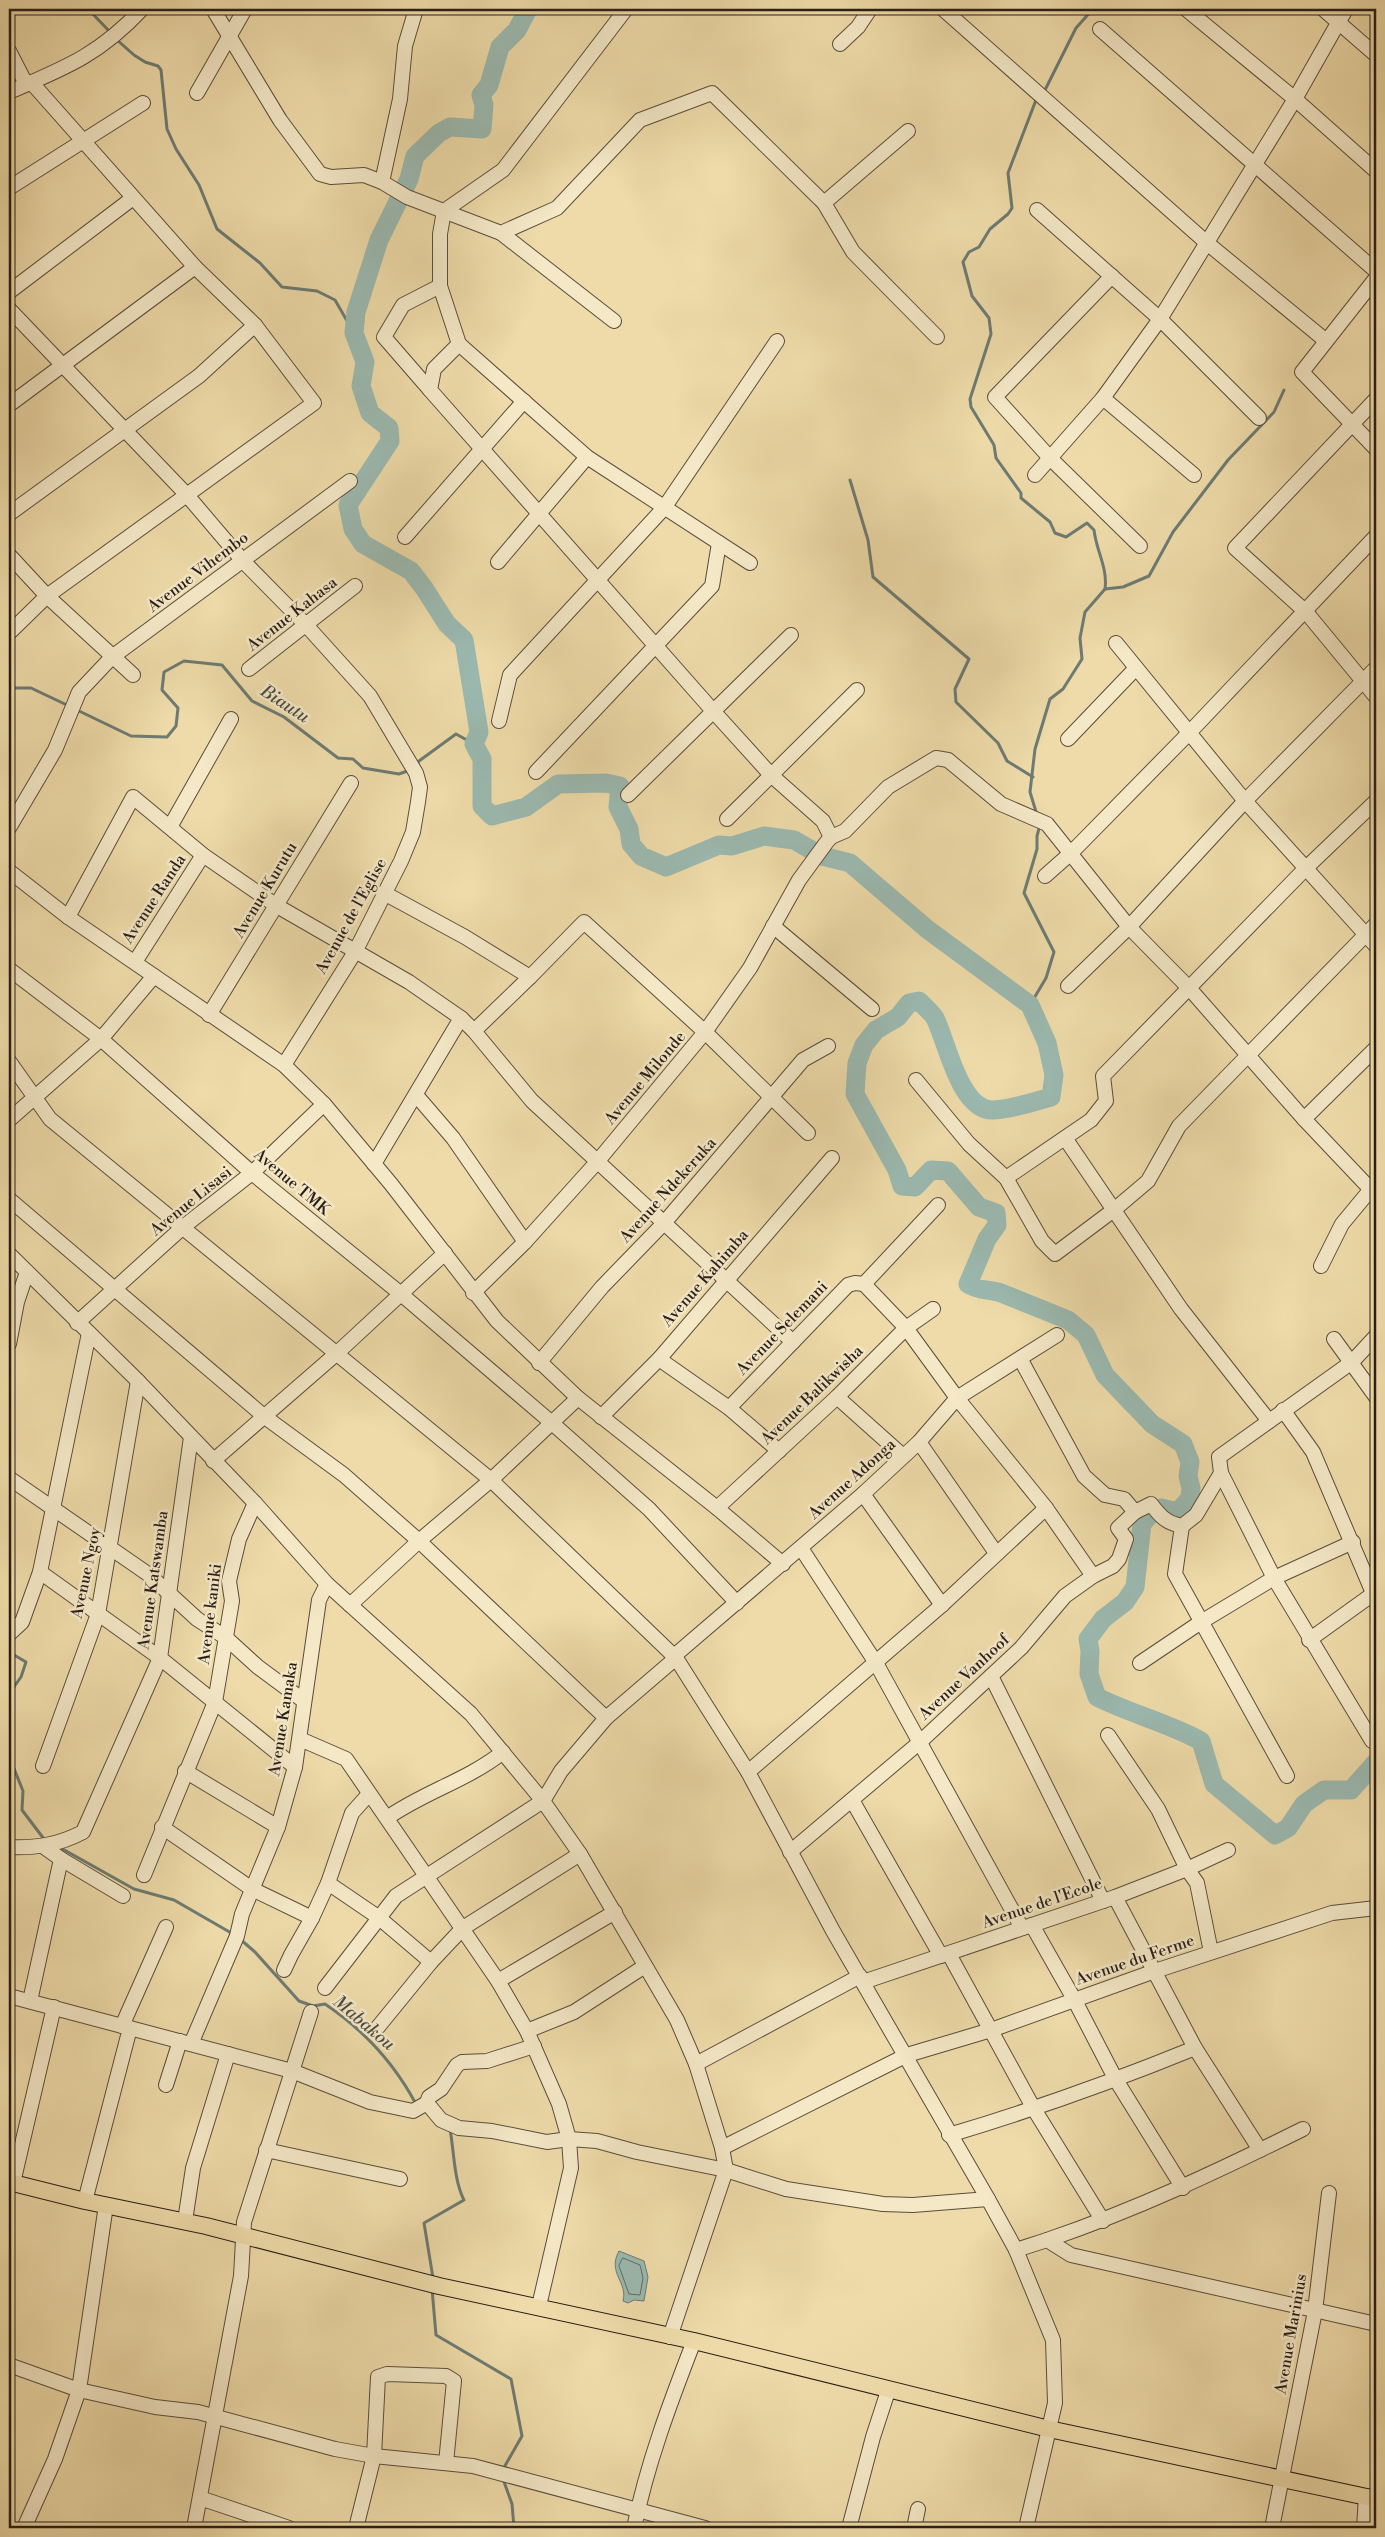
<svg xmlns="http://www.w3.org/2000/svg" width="1385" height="2537" font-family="'Libre Bodoni',serif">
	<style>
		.water { fill: #9bb9b0; stroke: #6d7b73 }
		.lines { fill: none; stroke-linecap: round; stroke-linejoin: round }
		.shore { stroke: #626c64; stroke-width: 1 }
		.stream { stroke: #6d7b73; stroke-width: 3 }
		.river { stroke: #9bb9b0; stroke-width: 19 }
		.minor-casing { stroke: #5a4d3c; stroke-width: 16 }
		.major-casing { stroke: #291e18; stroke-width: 18 }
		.minor { stroke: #f4e8c7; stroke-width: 14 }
		.major { stroke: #eedba9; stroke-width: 16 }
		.labels { text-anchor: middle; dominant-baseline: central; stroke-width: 5; stroke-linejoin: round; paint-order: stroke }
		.street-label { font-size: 16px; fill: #291e18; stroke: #f4e8c7 }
		.water-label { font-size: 18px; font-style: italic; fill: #4b4c46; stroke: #f4e8c7 }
	</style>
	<rect width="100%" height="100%" fill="#eedba9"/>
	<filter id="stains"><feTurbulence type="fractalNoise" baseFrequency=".004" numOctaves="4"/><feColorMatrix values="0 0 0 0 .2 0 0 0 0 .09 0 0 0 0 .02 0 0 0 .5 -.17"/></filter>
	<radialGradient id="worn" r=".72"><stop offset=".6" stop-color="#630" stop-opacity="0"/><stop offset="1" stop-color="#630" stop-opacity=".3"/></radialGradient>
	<path class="water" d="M619,2251L644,2261L648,2277L644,2301L634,2300L628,2303L623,2301C628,2282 607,2273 619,2251Z"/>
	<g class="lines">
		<polygon class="shore" points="623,2258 640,2265 643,2278 640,2295 629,2294 619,2266"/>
		<g class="stream">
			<polyline points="88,9 112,34"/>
			<polyline points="116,39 134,55 145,62 158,66 161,70 167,129 176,149 199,185 217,229 260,263 282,287 317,291 335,300 354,333"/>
			<polyline points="1045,90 1076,28 1093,9"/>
			<path d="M1036,100L1008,173L1012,208L1008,214L990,229L979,247L969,252L963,262L972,296L989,318L991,334L970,399L971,407L994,445L996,458L1021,493V498L1050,522L1055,533L1066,537L1087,523L1094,530C1096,550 1108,568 1105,589L1085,612L1080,638L1082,659L1063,689L1050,699L1035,749L1030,792L1037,815"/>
			<polyline points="850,480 868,540 873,577 969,659 955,689 956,702 998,743 1007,761 1033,777"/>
			<polyline points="1105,589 1123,587 1149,576 1173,532 1228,460 1274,412 1284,390"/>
			<polyline points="9,688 31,688 69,706"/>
			<polyline points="77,710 131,736 167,737 176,726 178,708 162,690 164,672 184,661 222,665 252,701 284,717 338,758 353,759 363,768 399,774 410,770"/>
			<polyline points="416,767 419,761 456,734 474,744"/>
			<polyline points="1030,1005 1046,978 1054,952 1024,893 1037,849 1037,836 1040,825"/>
			<polyline points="9,1652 26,1662 21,1677 9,1694"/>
			<polyline points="9,1756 23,1791 22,1810 44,1839"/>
			<polyline points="59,1847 134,1889 174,1900 233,1934"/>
			<path d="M240,1939L255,1952L299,2001L313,2006L325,2004C364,2030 394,2063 416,2104"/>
			<path d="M433,2278L424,2223L464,2200C454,2181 454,2151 450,2129"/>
			<polyline points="432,2289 436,2335 511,2379 522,2436 502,2471"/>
			<polyline points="503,2479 512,2504 514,2528"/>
		</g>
		<path class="river" d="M528,9L517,30L500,47L489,85L481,95L484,105L482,129L450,127L439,133L415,156L409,179L379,240L356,312L354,333L365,362L361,386L370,413L389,428L390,441L348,505L353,529L363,544L411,571L424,588L447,624L464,640L479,732L474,744L482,759V806L492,816L526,807L558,784L606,783L620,786L618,807L629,829L631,844L641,856L666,867L719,845L732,846L764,836L794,840L822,856L850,863L927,929L1030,1005L1047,1043L1054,1075L1051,1097C1033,1102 1013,1109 994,1110C960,1112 947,1042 935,1018C931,1012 924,1006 919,1001L909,1003L898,1017L876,1030L864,1045L857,1063L855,1094L897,1170L902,1186L915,1187L931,1170L948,1171L979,1207L996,1213L997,1225L987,1239L968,1284C978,1291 989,1289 1001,1293L1068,1320L1086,1335L1105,1375L1152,1424L1183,1444L1190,1462L1188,1476L1191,1488L1190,1498L1178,1512L1161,1508L1149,1516L1142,1524L1135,1587L1125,1602L1103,1619L1088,1639L1090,1651L1089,1674L1097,1697C1131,1714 1168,1723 1201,1741L1214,1784L1275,1835L1288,1828L1304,1804L1324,1790H1351L1376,1762"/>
		<defs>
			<g id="minor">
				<polyline points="213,9 280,120 320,174 331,177 364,175 382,182 407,197 501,233 557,208 640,120 712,93 824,203 853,252 937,337"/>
				<polyline points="626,9 503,170 444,211 440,234 440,286 459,344 434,369 430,390 714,712 771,775 823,821 831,837"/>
				<polyline points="943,9 1207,243 1325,340"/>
				<polyline points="1186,9 1295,99 1376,171"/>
				<polyline points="1323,9 1376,55"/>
				<polyline points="1100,29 1376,271"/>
				<polyline points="840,44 858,27 870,9"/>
				<polyline points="9,51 26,84"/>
				<path d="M9,92C65,68 99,55 142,9"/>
				<polyline points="197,93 245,9"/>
				<polyline points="382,182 400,99 405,46 416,9"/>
				<polyline points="9,188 143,103"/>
				<polyline points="824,203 908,131"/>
				<polyline points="1037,210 1160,319 1259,418"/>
				<polyline points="501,233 614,321"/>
				<polyline points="1112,276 995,397 1050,458 1140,546"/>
				<polyline points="1376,278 1302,372 1376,449"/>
				<polyline points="9,292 133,198"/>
				<polyline points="9,309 186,494 243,561 306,625 370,696 416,773 420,787 418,802 413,832 401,861 355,952 284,1065"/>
				<polyline points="459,344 587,457 750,563"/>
				<polyline points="430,390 384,337 403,305 440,286"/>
				<polyline points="1103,398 1194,475"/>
				<polyline points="1376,399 1235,548 1306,612 1376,697"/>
				<polyline points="9,405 195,267"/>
				<polyline points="1035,475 1103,398 1160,319 1295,99 1346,9"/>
				<polyline points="9,514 199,376 255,325"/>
				<polyline points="405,537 524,401"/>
				<polyline points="9,555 47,596 133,675"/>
				<polyline points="498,562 587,457"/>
				<polyline points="9,633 47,596 314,403 255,325 195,267 31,82"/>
				<polyline points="1116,643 1245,801 1376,946"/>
				<polyline points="249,669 355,586"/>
				<polyline points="499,721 510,675 664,508 777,341"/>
				<polyline points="1068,739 1136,668"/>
				<polyline points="536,772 712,586 719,543"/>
				<polyline points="628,795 791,635"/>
				<polyline points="727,819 857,690"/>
				<polyline points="170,827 231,719"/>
				<polyline points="9,828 55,750 79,692 112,657 350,481"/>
				<polyline points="9,871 68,917 284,1065 324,1104 391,1184 497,1321 578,1398 717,1508 783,1564"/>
				<polyline points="1045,876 1071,853 1188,734 1376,536"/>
				<polyline points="384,893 465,937 530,977"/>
				<polyline points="68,917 133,797 203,855 277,906 409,982 461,1018 474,1031 532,1101 793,1342"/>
				<polyline points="773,926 872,1009"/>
				<polyline points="135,962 203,855"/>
				<polyline points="9,969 101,1039 252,1173 401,1294 552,1423 649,1509 737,1603"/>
				<polyline points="1068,986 1129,927 1245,801 1376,668"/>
				<polyline points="209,1015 351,783"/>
				<polyline points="474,1031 530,977 584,922 705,1032 808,1133"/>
				<polyline points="9,1061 50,1119 491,1480 676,1658 748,1772 833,1931 988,2199 1016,2250 1053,2340 1055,2403 1026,2528"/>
				<polyline points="916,1080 969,1144 1006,1178 1042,1241 1055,1254 1115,1209 1148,1181 1179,1126 1376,924"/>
				<polyline points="416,1095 453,1138 525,1242"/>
				<polyline points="1304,1119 1376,1048"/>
				<polyline points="9,1120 101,1039 154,976"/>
				<polyline points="1065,1138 1181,1309 1269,1421"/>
				<polyline points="374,1164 461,1018"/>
				<polyline points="1006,1178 1091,1120 1106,1101 1103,1076 1306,868 1376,801"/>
				<polyline points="9,1199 265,1417 344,1475 419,1541 606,1718"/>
				<polyline points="938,1205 864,1284 906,1328 957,1398 1046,1508 1093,1576"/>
				<polyline points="9,1254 138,1381 255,1503 327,1584 471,1714 543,1801 580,1854 677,2020 696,2064 722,2148 726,2170 670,2337"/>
				<polyline points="1321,1266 1342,1224 1376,1183"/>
				<polyline points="473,1293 525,1242 597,1162 705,1032 750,968 799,880 826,843 831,837 845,831 888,787 936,758 948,760 1001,804 1047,824 1129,927 1189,988 1304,1119 1376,1195"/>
				<polyline points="77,1323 183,1227 252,1173 324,1104"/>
				<polyline points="1334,1339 1376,1397"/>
				<polyline points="9,1344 17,1302 27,1272"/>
				<polyline points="659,1359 729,1408 779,1451"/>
				<polyline points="1021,1360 1084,1476 1105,1495 1124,1499 1135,1512"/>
				<polyline points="539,1363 602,1287 664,1223 803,1060 828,1046"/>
				<polyline points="837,1397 903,1456"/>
				<polyline points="729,1408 848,1285 855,1283 864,1284"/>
				<polyline points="1283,1410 1313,1452 1376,1600"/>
				<polyline points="601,1417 659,1359 832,1158"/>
				<polyline points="919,1442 996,1553"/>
				<polyline points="213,1461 336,1354 445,1253"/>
				<polyline points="1221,1473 1274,1578 1372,1741 1376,1739"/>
				<polyline points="9,1478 148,1574 197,1619 225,1637 258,1667 304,1701"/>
				<polyline points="863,1494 942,1605"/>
				<polyline points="717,1508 837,1397 906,1328 933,1309"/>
				<polyline points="1182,1526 1175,1574 1287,1776"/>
				<polyline points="801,1548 876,1663 1022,1928"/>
				<polyline points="40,1572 160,1658 295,1767"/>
				<polyline points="350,1605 419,1541 491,1480 578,1398"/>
				<polyline points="9,1634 22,1622 40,1572 89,1333"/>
				<polyline points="1309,1640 1373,1594"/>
				<polyline points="674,1656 863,1494 919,1442 957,1398 1057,1335"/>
				<polyline points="1140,1663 1201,1622 1274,1578 1353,1542"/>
				<polyline points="991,1676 1103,1901"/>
				<polyline points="1108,1735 1158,1809 1187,1869 1197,1883 1211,1952"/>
				<polyline points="300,1739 346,1759 498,1981 527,2031 559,2104 569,2139 571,2168 539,2306"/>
				<polyline points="43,1766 98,1614 138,1381"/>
				<polyline points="185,1771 278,1827"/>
				<polyline points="748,1772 942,1605 1046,1508"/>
				<polyline points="852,1800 941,1956"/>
				<path d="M387,1818C424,1792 468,1780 503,1752"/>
				<polyline points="162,1827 252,1889 312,1918"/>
				<path d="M9,1847C37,1848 58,1845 83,1832L160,1658L191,1437"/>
				<path d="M790,1852L920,1742L1021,1648L1065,1596L1093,1576L1113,1566L1119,1559L1126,1539L1118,1528L1135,1512L1151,1504C1160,1516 1166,1523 1182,1526L1196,1515L1221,1473L1219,1457L1352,1362L1376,1336"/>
				<polyline points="61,1859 123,1896"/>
				<polyline points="144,1875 215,1702 232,1601 229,1581 239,1539 255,1503"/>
				<polyline points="328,1883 378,1917 431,1962"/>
				<polyline points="1115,1897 1195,2048 1260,2150"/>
				<polyline points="1032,1925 1074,1999 1116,2080 1183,2188"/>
				<polyline points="949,1954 1034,2109 1103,2221"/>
				<polyline points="284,1970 291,1955 312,1918 328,1883 352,1813 369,1794"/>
				<polyline points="498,1981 615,1912"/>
				<polyline points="863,1982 1115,1897 1187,1869 1228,1850"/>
				<polyline points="325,1988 396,1896 543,1801 561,1771 606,1718 676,1658"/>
				<polyline points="9,1996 292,2071 370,2102 413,2111 427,2103 441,2120 459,2128 492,2131 547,2142 569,2139 597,2141 637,2152 726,2170 786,2189 883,2204 913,2205 988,2199"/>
				<polyline points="30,2001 61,1859 44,1847"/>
				<polyline points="122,2026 166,1927"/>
				<polyline points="378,2027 431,1962 463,1928 580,1854"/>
				<polyline points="527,2031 574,2012 645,1966"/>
				<polyline points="191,2044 237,1936 242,1914 278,1827 295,1767 319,1600 327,1584"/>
				<polyline points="696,2064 860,1976"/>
				<polyline points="166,2085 180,2041"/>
				<polyline points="427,2103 429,2097 441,2089 457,2065 462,2062 487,2061 534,2046"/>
				<path d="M949,2135C1033,2110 1114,2081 1195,2048"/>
				<polyline points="722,2148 907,2055 991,2030 1155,1971 1332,1913 1376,1908"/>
				<polyline points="266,2150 400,2179"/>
				<polyline points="13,2183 54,2007"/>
				<polyline points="85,2201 130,2028"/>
				<polyline points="185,2221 193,2168 228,2054"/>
				<path d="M1047,2240C1138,2209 1218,2171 1303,2129"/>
				<polyline points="1016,2250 1047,2240 1071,2255 1376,2324"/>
				<polyline points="9,2365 79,2390 155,2407 198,2412 335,2449 374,2456 473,2466 705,2528"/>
				<polyline points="200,2498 289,2528"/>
				<polyline points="24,2528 55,2459 79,2390 106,2205"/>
				<polyline points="194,2528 241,2276 244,2222 311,2012"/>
				<polyline points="356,2528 374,2456 378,2377 387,2374 446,2376 454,2381 446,2463"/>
				<path d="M634,2528C647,2464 670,2403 694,2341"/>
				<polyline points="849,2528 873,2437 888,2391"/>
				<polyline points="914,2528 918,2509"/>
				<polyline points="1272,2528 1315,2311 1329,2193"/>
				<polyline points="1364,2528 1366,2496"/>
			</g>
			<polyline id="major" points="9,2182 85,2201 206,2226 439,2286 694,2341 1049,2429 1376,2499"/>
		</defs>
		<use href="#minor" class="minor-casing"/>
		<use href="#major" class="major-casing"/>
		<use href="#minor" class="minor"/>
		<use href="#major" class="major"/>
	</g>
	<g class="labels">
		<g class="street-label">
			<text transform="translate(198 572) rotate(-37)">Avenue Vihembo</text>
			<text transform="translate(292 614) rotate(-38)">Avenue Kahasa</text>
			<text transform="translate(265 890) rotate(-59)">Avenue Kurutu</text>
			<text transform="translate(154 899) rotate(-57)">Avenue Randa</text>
			<text transform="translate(351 916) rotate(-61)">Avenue de l'Eglise</text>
			<text transform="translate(645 1078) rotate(-50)">Avenue Milonde</text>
			<text transform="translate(292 1182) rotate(40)">Avenue TMK</text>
			<text transform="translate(668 1190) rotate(-48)">Avenue Ndekeruka</text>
			<text transform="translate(191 1201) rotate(-39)">Avenue Lisasi</text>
			<text transform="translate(705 1278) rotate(-49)">Avenue Kahimba</text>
			<text transform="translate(782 1328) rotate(-46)">Avenue Selemani</text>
			<text transform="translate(812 1395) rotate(-44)">Avenue Balikwisha</text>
			<text transform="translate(852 1479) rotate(-42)">Avenue Adonga</text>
			<text transform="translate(86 1573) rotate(-78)">Avenue Ngoy</text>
			<text transform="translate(153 1580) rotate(-82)">Avenue Katswamba</text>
			<text transform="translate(210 1614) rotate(-83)">Avenue kaniki</text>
			<text transform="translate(964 1677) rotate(-43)">Avenue Vanhoof</text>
			<text transform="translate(283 1719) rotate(-81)">Avenue Kamaka</text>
			<text transform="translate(1042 1903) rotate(-19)">Avenue de l'Ecole</text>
			<text transform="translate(1135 1960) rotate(-19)">Avenue du Ferme</text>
			<text transform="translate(1291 2334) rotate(-80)">Avenue Marinius</text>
		</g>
		<g class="water-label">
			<text transform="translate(285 704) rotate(33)">Biautu</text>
			<text transform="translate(364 2023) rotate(40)">Mabakou</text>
		</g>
	</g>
	<rect width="1385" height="2537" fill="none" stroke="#eedba9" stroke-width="30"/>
	<rect x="10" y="10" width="1365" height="2517" fill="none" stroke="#291e18" stroke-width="2.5"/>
	<rect x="15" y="15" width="1355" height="2507" fill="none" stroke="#291e18"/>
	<rect width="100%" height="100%" filter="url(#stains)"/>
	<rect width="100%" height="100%" fill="url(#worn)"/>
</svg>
